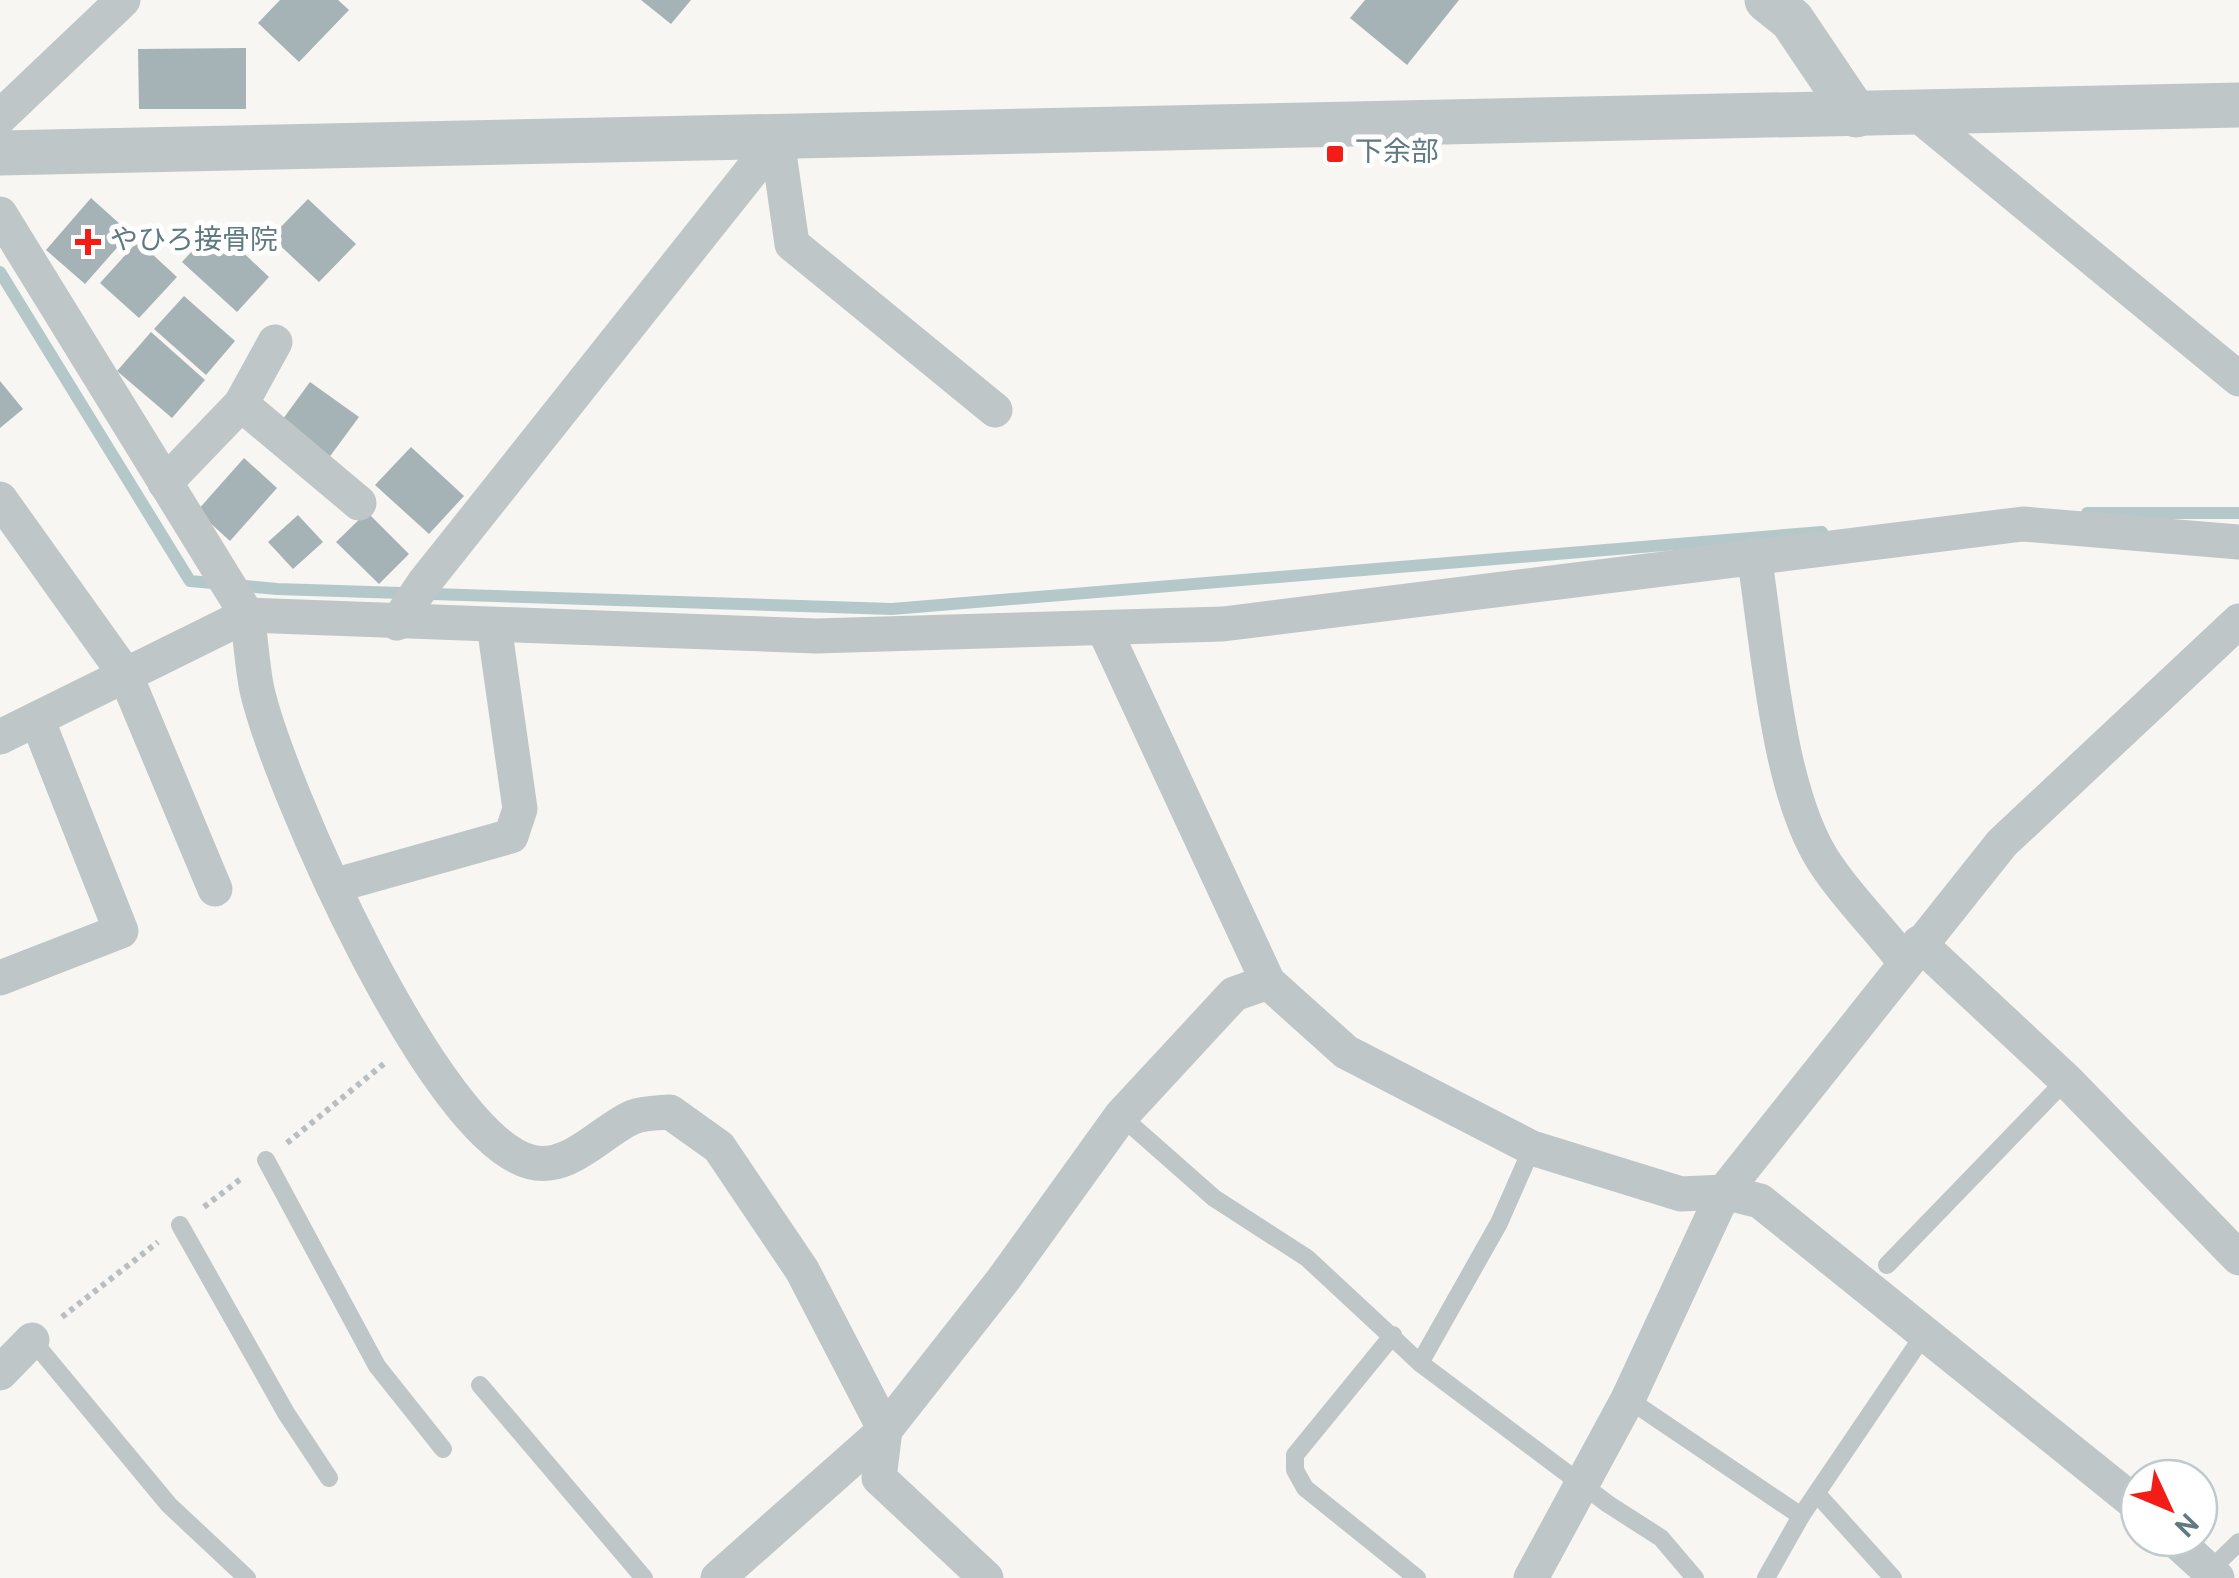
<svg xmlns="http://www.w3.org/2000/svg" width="2239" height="1578" font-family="Overpass,'Noto Sans JP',sans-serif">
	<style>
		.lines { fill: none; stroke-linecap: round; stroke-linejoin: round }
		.stream { stroke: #b5c8c9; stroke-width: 12 }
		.building { fill: #a6b3b6 }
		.path { stroke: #b9bec0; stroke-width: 6; stroke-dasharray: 5 5; stroke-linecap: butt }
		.service { stroke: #bfc6c8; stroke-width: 18 }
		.minor { stroke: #bfc6c8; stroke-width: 35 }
		.tertiary { stroke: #bfc6c8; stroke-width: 45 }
		.poi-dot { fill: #f31c17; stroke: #fff; stroke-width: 4 }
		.labels { text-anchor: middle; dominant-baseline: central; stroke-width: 10; stroke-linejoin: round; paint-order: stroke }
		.poi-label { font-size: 28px; fill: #5f7a81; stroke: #fff; text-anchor: start }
	</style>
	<rect width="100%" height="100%" fill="#f7f6f3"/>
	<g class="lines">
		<g class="stream">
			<polyline points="0,272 190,581 277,589 892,609 1822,532"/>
			<polyline points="2087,513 2239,513"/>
		</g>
	</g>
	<g class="building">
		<polygon points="280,0 338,0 349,10 299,62 258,23"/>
		<polygon points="641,0 691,0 671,24"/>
		<polygon points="1365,0 1459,0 1407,65 1350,18"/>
		<polygon points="246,48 246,109 139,109 138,49"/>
		<polygon points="91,198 130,233 85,284 46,250"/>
		<polygon points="308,199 356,244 319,282 271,237"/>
		<polygon points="215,226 269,277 237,312 182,262"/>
		<polygon points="138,241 177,277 139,318 100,283"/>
		<polygon points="184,296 235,341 206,375 154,329"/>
		<polygon points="151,332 205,380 172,418 117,371"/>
		<polygon points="0,381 23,409 0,428"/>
		<polygon points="310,382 359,417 328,459 280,423"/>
		<polygon points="411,447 464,496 429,534 375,485"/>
		<polygon points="244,458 277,488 230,541 197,511"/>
		<polygon points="367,512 409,554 379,584 336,542"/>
		<polygon points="298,515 323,542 293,569 268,542"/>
	</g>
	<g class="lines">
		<g class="path">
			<polyline points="287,1143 386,1062"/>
			<polyline points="204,1207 242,1178"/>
			<polyline points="62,1317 158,1242"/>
		</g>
		<g class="service">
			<polyline points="1121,1116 1214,1198 1307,1258 1420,1363 1608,1504 1661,1538 1695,1578"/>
			<polyline points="266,1160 377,1366 443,1449"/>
			<polyline points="180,1225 286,1413 329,1478"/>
			<polyline points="1887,1265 2066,1080"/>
			<polyline points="1393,1335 1295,1455 1295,1470 1305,1488 1417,1578"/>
			<polyline points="32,1340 169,1505 247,1578"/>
			<polyline points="1420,1363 1499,1223 1532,1148"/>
			<polyline points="480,1385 644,1578"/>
			<polyline points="1628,1399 1801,1516"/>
			<polyline points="1818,1495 1893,1578"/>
			<polyline points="2207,1573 2239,1542"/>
			<polyline points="1766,1578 1801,1516 1925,1333"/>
		</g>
		<g class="minor">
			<polyline points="1917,114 2239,379"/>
			<polyline points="0,117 123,0"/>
			<polyline points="777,139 792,244 995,410"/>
			<path d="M0,214L247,615C251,640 252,666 257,690C279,785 434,1138 531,1162C569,1172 601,1131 633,1117C643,1113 658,1113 670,1112L719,1147L802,1270L885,1430L879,1478L986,1578"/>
			<polyline points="241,404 359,503"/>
			<polyline points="165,483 241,404 275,342"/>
			<polyline points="0,499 125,674 215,889"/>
			<path d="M1754,555C1768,642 1777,795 1827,866C1849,899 1880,929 1904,961"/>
			<polyline points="397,623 424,583 777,139"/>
			<polyline points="1104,629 1268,982 1346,1052 1532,1148 1681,1194 1724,1192 1760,1201 2139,1506"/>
			<polyline points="0,737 247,615 816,636 1223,624 2023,524 2239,542"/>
			<polyline points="333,886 511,836 520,809 494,625"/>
			<polyline points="1919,943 2066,1080 2239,1258"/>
			<polyline points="0,978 121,931 37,719"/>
			<polyline points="0,1373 32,1340"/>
			<polyline points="2173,1538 2217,1578"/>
			<polyline points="718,1578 885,1430 1003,1280 1121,1116 1234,994 1268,982"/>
			<polyline points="1531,1578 1628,1399 1724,1192 2002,843 2239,621"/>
		</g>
		<g class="tertiary">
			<polyline points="1767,0 1792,20 1856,115"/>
			<polyline points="0,153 2239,105"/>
		</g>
	</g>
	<g class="poi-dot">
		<rect x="1325" y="144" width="20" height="20" rx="5"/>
		<path d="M83 227h10v10h10v10h-10v10h-10v-10h-10v-10h10z"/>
	</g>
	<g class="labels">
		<g class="poi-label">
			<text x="1355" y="154">下余部</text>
			<text x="110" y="242">やひろ接骨院</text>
		</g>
	</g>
	<g transform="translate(2169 1508) rotate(134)"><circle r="48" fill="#ffffff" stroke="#bfcacd" stroke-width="2.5"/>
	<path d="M0-8L18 38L0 25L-18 38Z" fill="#f31c17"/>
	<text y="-15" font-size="28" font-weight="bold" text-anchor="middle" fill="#5f7a81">N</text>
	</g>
</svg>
